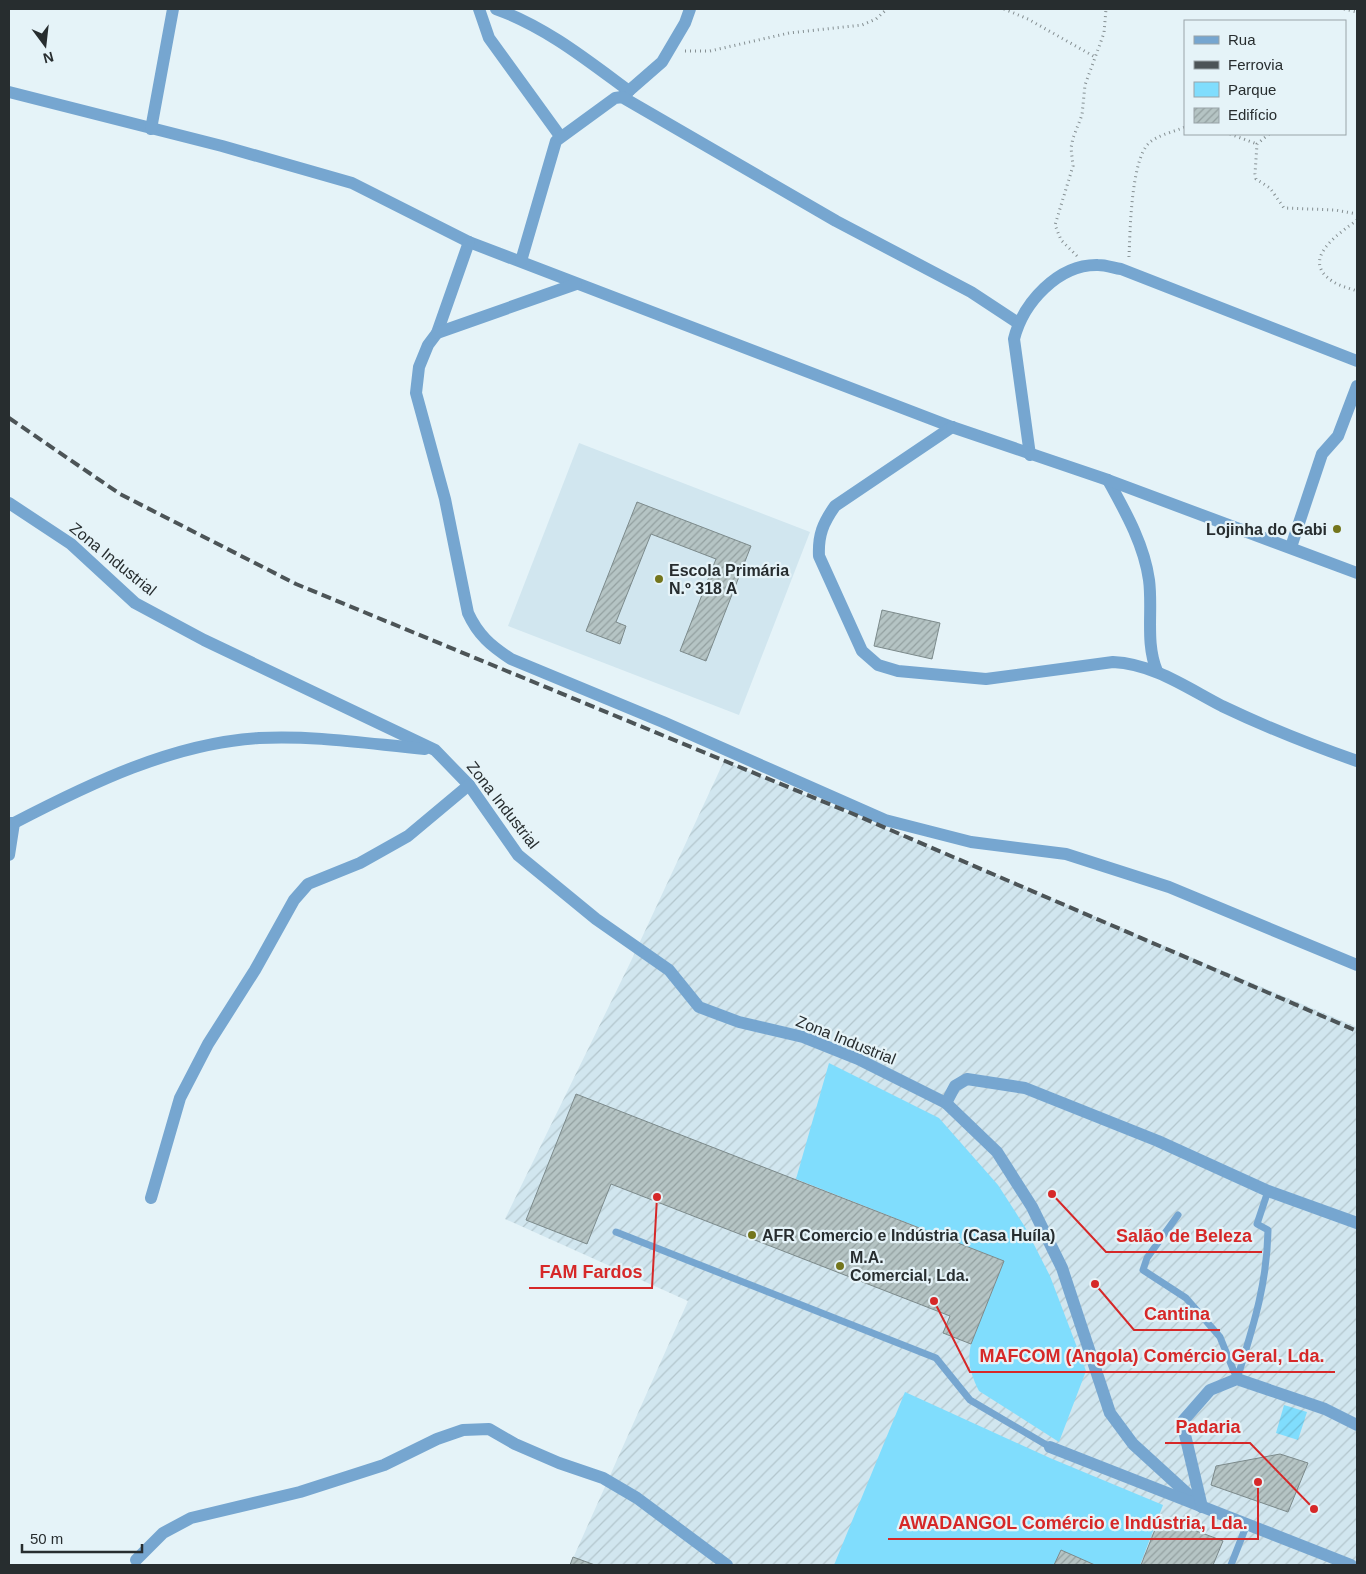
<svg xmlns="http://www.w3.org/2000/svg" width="1366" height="1574" font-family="Helvetica,sans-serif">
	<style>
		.built { fill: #d1e6ef }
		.industrial { fill: url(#industrial-furrows) }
		.green { fill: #80ddfd }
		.garden { fill: url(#garden-furrows) }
		.building { fill: url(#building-hatch); stroke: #7c8a8b }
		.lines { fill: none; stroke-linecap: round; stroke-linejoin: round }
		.path { stroke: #858f92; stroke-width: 3; stroke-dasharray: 1 4; stroke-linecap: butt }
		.service { stroke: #76a6d0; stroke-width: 7 }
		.minor { stroke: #76a6d0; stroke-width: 12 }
		.tertiary { stroke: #76a6d0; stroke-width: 12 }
		.rail { stroke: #4c5457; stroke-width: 4; stroke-dasharray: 10 5; stroke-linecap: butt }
		.poi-dot { fill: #73751c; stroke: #e5f3f8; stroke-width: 2 }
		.labels { text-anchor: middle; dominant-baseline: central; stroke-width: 4.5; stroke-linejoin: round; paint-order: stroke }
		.poi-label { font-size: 16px; font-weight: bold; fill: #272d2f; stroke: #e5f3f8; text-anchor: start }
		.street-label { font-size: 16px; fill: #272d2f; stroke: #e5f3f8 }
		.leader { fill: none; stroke: #d62828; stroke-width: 2 }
		.callout-dot { fill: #d62828; stroke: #e5f3f8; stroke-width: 2 }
		.callout-label { font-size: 18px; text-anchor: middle; font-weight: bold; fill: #d62828; stroke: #e5f3f8; stroke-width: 4.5; stroke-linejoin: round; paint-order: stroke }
	</style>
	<defs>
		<pattern id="industrial-furrows" width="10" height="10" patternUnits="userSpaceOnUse" patternTransform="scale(1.25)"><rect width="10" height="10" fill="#d1e6ef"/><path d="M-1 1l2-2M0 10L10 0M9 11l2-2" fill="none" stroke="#b3c6cd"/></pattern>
		<pattern id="garden-furrows" width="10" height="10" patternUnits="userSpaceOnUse" patternTransform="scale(1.25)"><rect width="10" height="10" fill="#80ddfd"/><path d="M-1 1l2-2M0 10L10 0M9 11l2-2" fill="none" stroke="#6fbed9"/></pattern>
		<pattern id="building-hatch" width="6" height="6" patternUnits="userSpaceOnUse" patternTransform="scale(1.25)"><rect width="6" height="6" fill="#b5c4c4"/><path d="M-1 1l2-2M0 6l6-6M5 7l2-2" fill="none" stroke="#93a0a0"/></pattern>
	</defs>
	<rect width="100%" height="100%" fill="#e5f3f8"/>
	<polygon class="built" points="579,443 810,532 739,715 508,626"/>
	<polygon class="industrial" points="724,761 1357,1027 1357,1565 570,1565 688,1301 505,1219 631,961"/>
	<g class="green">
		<path d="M829,1063L939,1118L998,1185L1025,1227L1050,1276L1086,1371L1059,1442L979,1391C971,1375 967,1362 971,1344L1004,1261L796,1179Z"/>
		<polygon points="905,1392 1050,1458 1163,1505 1140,1565 834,1565"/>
	</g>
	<polygon class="garden" points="1284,1405 1307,1412 1298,1440 1276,1433"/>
	<g class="building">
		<polygon points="637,502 751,546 706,661 680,651 716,559 651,534 616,622 626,626 620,644 586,631"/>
		<polygon points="882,610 940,623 932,659 874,646"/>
		<polygon points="576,1094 1004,1261 971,1344 943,1333 950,1316 611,1184 587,1244 526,1220"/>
		<polygon points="1280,1454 1308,1463 1288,1512 1211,1485 1216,1466"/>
		<polygon points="1160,1517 1223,1541 1213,1565 1141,1565"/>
		<polygon points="1061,1550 1095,1565 1054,1565"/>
		<polygon points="573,1557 595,1565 570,1565"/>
	</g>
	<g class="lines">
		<g class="path">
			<polyline points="1004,9 1028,19 1095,57"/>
			<polyline points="1344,9 1357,12"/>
			<polyline points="685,51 710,51 789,33 862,25 876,19 887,9"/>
			<polyline points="1230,134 1257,144"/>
			<polyline points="1269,134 1257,144 1255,174 1256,179 1270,188 1284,208 1335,210 1357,214"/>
			<path d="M1357,220C1340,233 1299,259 1332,281C1339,286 1349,288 1357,291"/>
			<polyline points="1077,256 1061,240 1055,225 1073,166 1071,148 1073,138 1082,115 1085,85 1104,33 1106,9"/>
			<path d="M1129,257C1130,232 1131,160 1149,143C1158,135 1173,132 1185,127"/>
		</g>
		<g class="service">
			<path d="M1178,1215L1147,1258L1143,1270L1186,1298L1220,1337L1237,1379C1253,1327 1267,1285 1268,1230L1257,1224L1268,1191"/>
			<polyline points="616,1232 936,1358 970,1400 1050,1447"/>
			<polyline points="1231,1565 1247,1524"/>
		</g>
		<g class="minor">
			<polyline points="479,9 489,38 560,136"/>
			<path d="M496,9C546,27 587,60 629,91"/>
			<polyline points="9,92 222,146 352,183 469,242 952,427"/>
			<polyline points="623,96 662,62 685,23 690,9"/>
			<polyline points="151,129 173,9"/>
			<path d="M469,242L437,333L428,345L419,367L416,393L445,499L468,613C478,635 491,646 511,659L663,722L885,820L971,842L1066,854L1169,887L1357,965"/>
			<polyline points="521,261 556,141 615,98 622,97 836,221 971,292 1018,323"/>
			<polyline points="437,333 576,284"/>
			<path d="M952,427L835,506C823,523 818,535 819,556L862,651L878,665L898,671L986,679L1113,662C1154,664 1187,688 1222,706C1266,727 1311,745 1357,761"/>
			<path d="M1030,455L1014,339C1023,303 1058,264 1098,265C1106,265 1114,268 1121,269L1357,361"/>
			<path d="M1108,480C1125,511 1144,544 1149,580C1153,610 1145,643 1157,671"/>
			<polyline points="9,503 71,544 135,603 204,640 435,750 469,785 518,855 596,919 669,970 699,1007 739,1022 803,1037 858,1059 946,1103 997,1152 1032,1207 1062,1268 1110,1413 1133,1444 1202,1507"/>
			<polyline points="1291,547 1322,454 1338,436 1357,386"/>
			<path d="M9,823H14C89,784 173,743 259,738C314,735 370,744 425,749"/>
			<polyline points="9,855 14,823"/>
			<polyline points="946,1103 955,1086 967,1079 1025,1088 1158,1141 1268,1191 1357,1223"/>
			<polyline points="151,1198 180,1098 208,1044 255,970 294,900 308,884 360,863 408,836 469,785"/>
			<polyline points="1050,1447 1351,1565"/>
			<polyline points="1202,1507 1182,1422 1210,1390 1237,1379 1325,1409 1357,1425"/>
			<polyline points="136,1560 163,1533 191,1518 300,1492 384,1465 437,1439 463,1430 489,1429 515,1444 559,1463 603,1478 637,1498 727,1565"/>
		</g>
		<polyline class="tertiary" points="952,427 1108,480 1357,573"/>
		<polyline class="rail" points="9,418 120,494 296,584 851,813 1357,1031"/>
	</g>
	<g class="poi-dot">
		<circle cx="1337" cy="529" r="5"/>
		<circle cx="659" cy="579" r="5"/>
		<circle cx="752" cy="1235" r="5"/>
		<circle cx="840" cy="1266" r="5"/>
	</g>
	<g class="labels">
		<g class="poi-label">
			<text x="1327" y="529" text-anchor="end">Lojinha do Gabi</text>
			<text x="669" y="570">Escola Primária<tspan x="669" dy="18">N.º 318 A</tspan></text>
			<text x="762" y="1235">AFR Comercio e Indústria (Casa Huíla)</text>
			<text x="850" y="1257">M.A.<tspan x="850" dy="18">Comercial, Lda.</tspan></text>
		</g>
		<g class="street-label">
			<text transform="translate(113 559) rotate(39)">Zona Industrial</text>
			<text transform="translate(503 805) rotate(52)">Zona Industrial</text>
			<text transform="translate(846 1040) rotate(22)">Zona Industrial</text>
		</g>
	</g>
	<path class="leader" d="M1052 1194L1106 1252H1262M657 1197L652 1288H529M1095 1284L1134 1330H1220M934 1301L970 1372H1335M1314 1509L1250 1443H1165M1258 1482L1258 1539H888"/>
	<g class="callout-dot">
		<circle cx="1052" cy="1194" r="5"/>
		<circle cx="657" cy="1197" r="5"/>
		<circle cx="1095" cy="1284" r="5"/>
		<circle cx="934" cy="1301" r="5"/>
		<circle cx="1314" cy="1509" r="5"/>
		<circle cx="1258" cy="1482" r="5"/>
	</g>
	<g class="callout-label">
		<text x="1184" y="1242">Salão de Beleza</text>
		<text x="591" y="1278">FAM Fardos</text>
		<text x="1177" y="1320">Cantina</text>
		<text x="1152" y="1362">MAFCOM (Angola) Comércio Geral, Lda.</text>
		<text x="1208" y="1433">Padaria</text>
		<text x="1073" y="1529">AWADANGOL Comércio e Indústria, Lda.</text>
	</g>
	<rect width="1366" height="1574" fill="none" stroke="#272d2f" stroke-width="20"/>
	<rect x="1184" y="20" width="162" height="115" fill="#e5f3f8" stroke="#99a4a8"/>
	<rect x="1194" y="36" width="25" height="8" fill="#76a6d0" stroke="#99a4a8"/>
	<text x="1228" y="45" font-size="15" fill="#272d2f">Rua</text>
	<rect x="1194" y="61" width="25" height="8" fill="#4c5457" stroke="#99a4a8"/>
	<text x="1228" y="70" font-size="15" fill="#272d2f">Ferrovia</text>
	<rect x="1194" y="82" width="25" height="15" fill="#80ddfd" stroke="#99a4a8"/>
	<text x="1228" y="95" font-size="15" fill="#272d2f">Parque</text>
	<rect x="1194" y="108" width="25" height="15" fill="url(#building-hatch)" stroke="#99a4a8"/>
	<text x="1228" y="120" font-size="15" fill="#272d2f">Edifício</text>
	<g transform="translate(45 45) rotate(165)" stroke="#e5f3f8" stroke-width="4" paint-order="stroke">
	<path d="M0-4L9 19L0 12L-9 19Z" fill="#272d2f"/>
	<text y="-8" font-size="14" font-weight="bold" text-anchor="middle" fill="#272d2f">N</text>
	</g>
	<path d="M22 1544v8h120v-8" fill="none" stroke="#272d2f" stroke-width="2.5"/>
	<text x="30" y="1544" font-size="15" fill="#272d2f" stroke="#e5f3f8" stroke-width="4" paint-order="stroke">50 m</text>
</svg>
